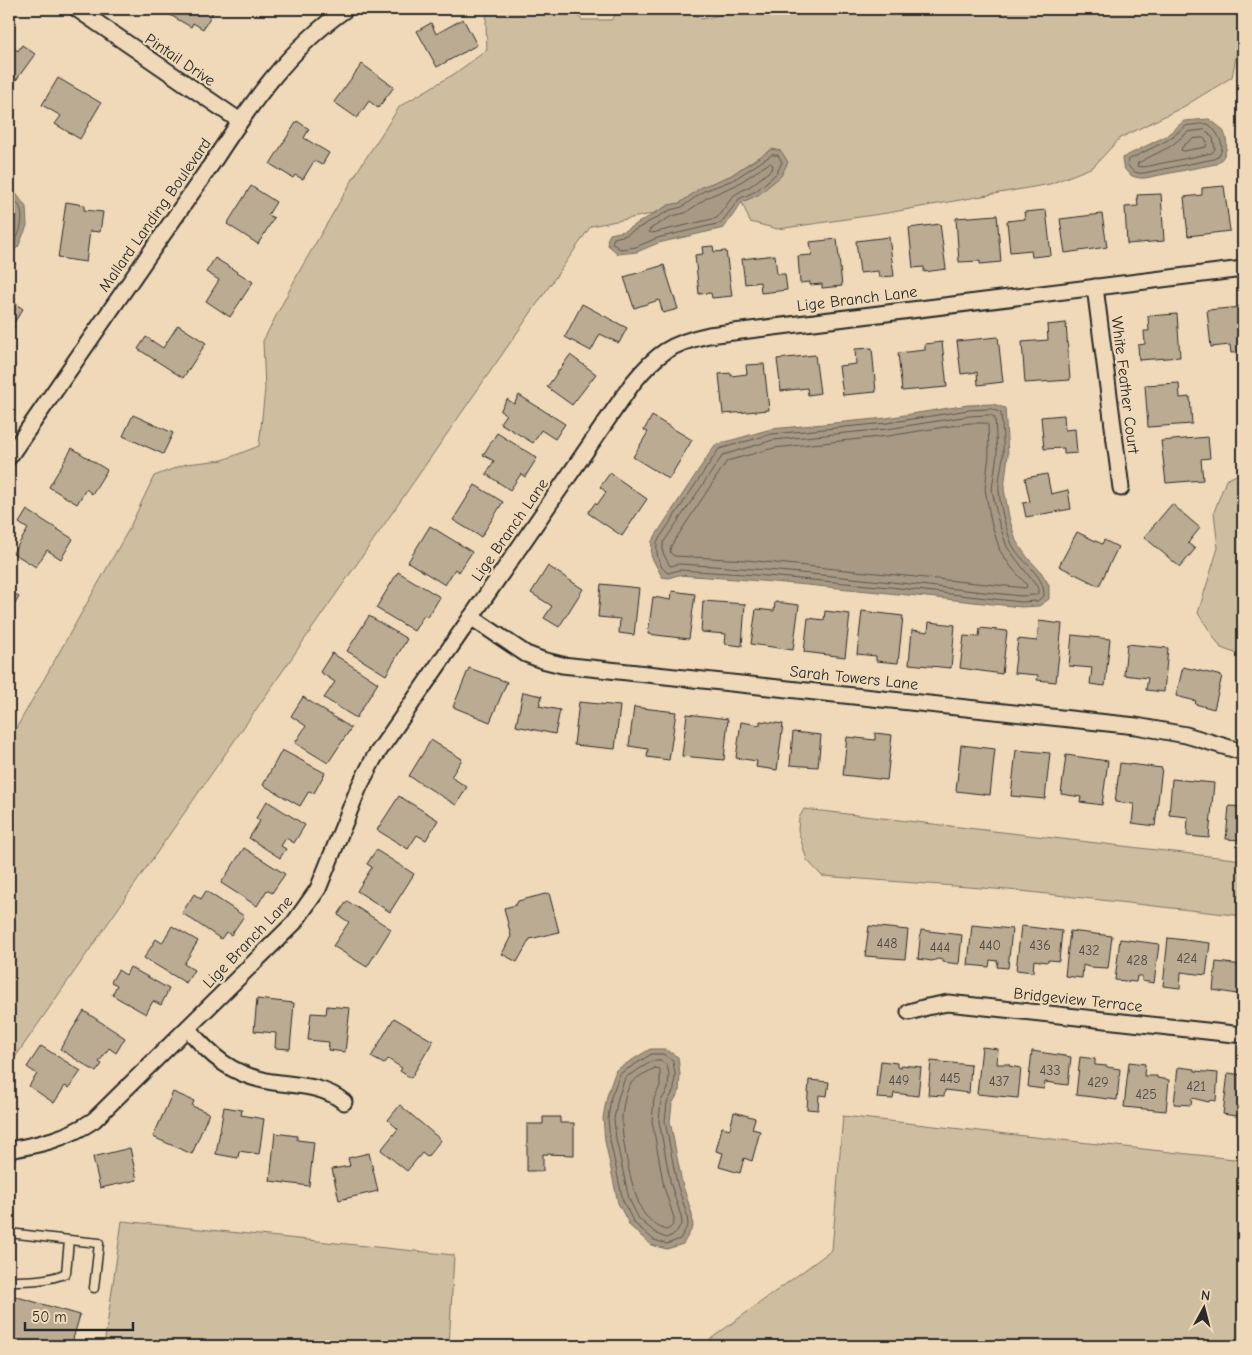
<svg xmlns="http://www.w3.org/2000/svg" width="1252" height="1355" font-family="'Comic Neue',sans-serif">
	<style>
		.green { fill: #cfbda0; stroke: #7d7466 }
		.water { fill: #a79984; stroke: #756d60 }
		.lines { fill: none; stroke-linecap: round; stroke-linejoin: round }
		.shore { stroke: #5d574f; stroke-width: 1 }
		.building { fill: #bcab93; stroke: #2b2b2b }
		.lane-casing { stroke: #2b2b2b; stroke-width: 11 }
		.street-casing { stroke: #2b2b2b; stroke-width: 19 }
		.lane { stroke: #efd9b8; stroke-width: 8 }
		.street { stroke: #efd9b8; stroke-width: 15 }
		.labels { text-anchor: middle; dominant-baseline: central; stroke-width: 4.5; stroke-linejoin: round; paint-order: stroke }
		.number-label { font-size: 14px; fill: #4f4b45 }
		.street-label { font-size: 16px; fill: #2b2b2b; stroke: #efd9b8 }
	</style>
	<rect width="100%" height="100%" fill="#efd9b8"/>
	<filter id="ink" filterUnits="userSpaceOnUse"><feTurbulence type="fractalNoise" baseFrequency=".02" numOctaves="2"/><feDisplacementMap in="SourceGraphic" scale="10" xChannelSelector="R" yChannelSelector="G"/><feConvolveMatrix kernelMatrix="1 2 1 2 8 2 1 2 1" color-interpolation-filters="sRGB"/></filter>
	<g filter="url(#ink)">
		<g class="green">
			<polygon points="487,9 570,9 582,20 611,20 621,9 683,9 702,19 738,11 739,9 1243,9 1243,22 1232,77 1183,107 1120,138 1093,167 1050,184 887,213 778,229 750,222 742,202 758,195 758,157 730,176 702,187 680,203 669,205 652,214 591,226 9,1066 9,741 129,529 154,476 186,464 223,460 259,446 265,389 263,341 300,270 360,167 400,106 454,74 487,50 486,24"/>
			<polygon points="1243,472 1243,656 1221,648 1198,613 1218,548 1214,512 1226,480"/>
			<polygon points="804,809 1243,860 1243,916 1021,891 822,876 807,860 798,830 799,818"/>
			<polygon points="843,1116 1243,1160 1243,1346 701,1346 832,1250"/>
			<polygon points="122,1221 454,1255 449,1346 104,1346"/>
		</g>
		<g class="water">
			<path d="M1209,119C1214,123 1221,127 1224,132C1229,144 1227,157 1216,164L1145,178C1132,179 1122,172 1122,158L1166,136L1184,121Z"/>
			<polygon points="772,149 781,151 788,162 781,176 758,195 742,202 724,228 658,243 637,252 618,254 608,245 607,240 610,234 624,231 669,205 680,203 702,187 730,176"/>
			<polygon points="9,184 26,207 27,226 18,247 9,254"/>
			<path d="M993,404L1005,408L1008,455L1004,489L1009,517L1016,541L1027,557L1041,572L1049,585V599L1039,606L1021,607C907,595 793,582 678,575L669,578L662,577L651,556L652,541L715,445L771,429L886,418L968,405Z"/>
			<polygon points="650,1049 665,1049 678,1057 680,1074 679,1092 672,1104 670,1121 682,1183 692,1214 693,1227 683,1244 667,1249 651,1245 630,1226 618,1203 605,1141 603,1118 607,1096 616,1070"/>
		</g>
		<g class="lines">
			<g class="shore">
				<path d="M1200,124H1208C1218,132 1230,150 1214,159L1144,173C1135,174 1132,171 1127,164L1128,160L1168,140L1186,126Z"/>
				<polygon points="1205,130 1213,138 1215,149 1212,153 1144,167 1137,166 1138,163 1171,146 1188,132"/>
				<polygon points="1203,138 1207,141 1206,147 1184,151 1181,150 1182,147 1192,139"/>
				<polygon points="772,155 778,155 782,162 777,173 756,191 739,199 721,223 657,238 636,247 620,249 612,243 614,238 626,235 670,210 682,207 704,191 733,180"/>
				<polygon points="770,163 773,165 772,169 752,185 734,195 717,218 652,233 649,232 650,229 672,216 685,213 708,197 736,185"/>
				<path d="M9,193C13,198 19,204 21,210C24,223 19,240 9,248"/>
				<path d="M992,409L1001,413C1002,427 1004,442 1003,456C1002,467 998,479 999,490C1000,507 1005,526 1011,542C1019,562 1045,573 1044,596L1037,601L1021,602L890,587L744,574L679,570L668,573C658,567 656,553 657,542L719,449L772,434L887,423L969,410Z"/>
				<path d="M991,415L995,418L997,454L992,489L998,520L1007,547L1038,588V593L1035,595L1021,596C907,584 793,570 679,564L670,566L663,553V543L723,455L773,440L887,429L969,416Z"/>
				<polygon points="970,423 985,423 988,424 989,454 985,489 991,522 1000,551 1012,568 1026,584 1027,586 1026,588 746,560 674,556 670,552 671,546 727,461 774,448 888,436"/>
				<polygon points="652,1054 663,1054 673,1061 675,1074 674,1090 667,1103 665,1121 677,1184 687,1215 688,1225 680,1239 667,1244 654,1240 634,1223 623,1201 610,1140 608,1119 611,1097 620,1074"/>
				<polygon points="653,1061 661,1061 667,1065 669,1074 668,1089 661,1101 659,1121 671,1185 681,1216 682,1223 675,1234 666,1238 657,1234 639,1219 629,1199 616,1139 614,1119 618,1098 625,1078"/>
				<path d="M655,1068L660,1069V1086L654,1099L652,1121L664,1187L674,1218C674,1224 672,1228 666,1230C659,1228 650,1221 645,1215C633,1200 621,1138 622,1119C622,1110 626,1088 632,1082C638,1076 648,1072 655,1068Z"/>
			</g>
		</g>
		<g class="building">
			<polygon points="173,9 215,9 203,29 193,23 191,27 170,15"/>
			<polygon points="463,19 477,45 437,67 417,31 431,23 436,34"/>
			<polygon points="9,44 18,51 22,45 35,54 9,90"/>
			<polygon points="362,64 394,87 378,108 369,101 357,118 334,102"/>
			<polygon points="58,78 101,103 80,139 55,124 61,116 42,105"/>
			<polygon points="297,121 309,129 304,138 329,153 322,165 314,161 303,179 295,175 293,178 270,164"/>
			<polygon points="251,186 276,202 268,215 274,218 258,244 227,224"/>
			<polygon points="1224,186 1230,231 1188,236 1184,197 1202,195 1202,188"/>
			<polygon points="1161,194 1164,241 1127,244 1125,207 1138,206 1137,195"/>
			<polygon points="66,202 84,205 84,210 103,212 100,232 90,231 86,262 58,258"/>
			<polygon points="1046,210 1051,255 1032,257 1031,250 1010,252 1007,221 1025,219 1024,212"/>
			<polygon points="1102,214 1107,247 1065,253 1060,219"/>
			<polygon points="997,215 1001,262 980,264 980,261 959,262 956,218"/>
			<polygon points="940,224 946,269 924,272 924,267 913,268 909,228"/>
			<polygon points="889,237 894,276 879,277 878,271 860,273 856,241"/>
			<polygon points="837,239 842,286 822,288 822,284 810,285 810,282 800,283 798,256 812,255 810,242"/>
			<polygon points="713,246 714,252 726,251 732,296 712,298 711,293 699,294 695,255 703,254 702,247"/>
			<polygon points="775,255 777,274 785,274 787,290 761,293 760,282 745,284 742,259"/>
			<polygon points="215,258 253,282 230,317 206,301 219,280 206,272"/>
			<polygon points="664,265 678,309 663,313 659,300 634,308 624,277"/>
			<polygon points="9,299 23,309 13,324 15,326 9,336"/>
			<polygon points="582,304 627,328 619,343 600,334 591,351 565,337"/>
			<polygon points="1243,307 1243,352 1231,353 1230,345 1211,347 1207,310"/>
			<polygon points="1177,314 1180,357 1139,360 1138,345 1145,344 1144,331 1149,331 1148,316"/>
			<polygon points="1066,323 1070,380 1025,383 1022,342 1048,340 1047,325"/>
			<polygon points="178,325 206,343 183,378 138,349 146,337 163,348"/>
			<polygon points="998,337 1003,382 978,385 977,372 961,374 957,341"/>
			<polygon points="942,342 947,387 902,391 898,353 925,350 925,344"/>
			<polygon points="872,348 876,392 843,395 839,366 856,364 855,349"/>
			<polygon points="570,355 596,374 572,405 547,387"/>
			<polygon points="815,355 820,393 808,395 807,388 781,391 777,359"/>
			<polygon points="764,364 769,410 723,414 719,374 731,373 731,376 747,374 746,365"/>
			<polygon points="1179,383 1180,398 1190,397 1192,424 1148,427 1145,385"/>
			<polygon points="519,395 565,424 555,439 541,430 533,443 500,423 506,414 500,411 507,399 514,404"/>
			<polygon points="133,415 173,433 163,454 123,436"/>
			<polygon points="1064,415 1065,430 1075,429 1077,453 1064,454 1064,448 1044,449 1041,417"/>
			<polygon points="652,416 692,440 669,479 633,457 648,432 644,430"/>
			<polygon points="497,433 537,458 525,477 521,474 510,490 486,474 494,461 483,455"/>
			<polygon points="1208,437 1210,458 1201,459 1203,480 1166,483 1161,441"/>
			<polygon points="72,448 107,470 92,494 86,489 77,504 49,487"/>
			<polygon points="610,473 647,499 622,536 588,513 595,503 597,505 606,492 600,487"/>
			<polygon points="1047,474 1051,494 1068,490 1071,509 1026,517 1023,503 1030,502 1025,478"/>
			<polygon points="475,485 503,502 481,537 453,520"/>
			<polygon points="1172,504 1200,528 1188,543 1195,549 1180,567 1144,537"/>
			<polygon points="27,510 73,539 61,559 47,550 36,567 13,553 28,529 19,523"/>
			<polygon points="430,526 472,552 459,572 455,569 445,585 408,562"/>
			<polygon points="1077,532 1102,544 1104,540 1118,547 1099,586 1059,566"/>
			<polygon points="548,566 583,589 559,627 544,618 552,606 531,593"/>
			<polygon points="398,572 440,597 428,617 424,615 414,631 376,608"/>
			<polygon points="601,584 639,588 634,635 619,633 620,619 598,617"/>
			<polygon points="9,590 19,597 9,614"/>
			<polygon points="672,591 695,594 689,639 648,634 653,597 671,600"/>
			<polygon points="703,601 745,604 742,646 725,644 726,634 701,632"/>
			<polygon points="775,602 799,605 793,650 751,644 756,609 774,611"/>
			<polygon points="825,611 850,614 845,657 804,652 808,618 824,620"/>
			<polygon points="862,611 903,616 898,663 876,661 876,656 857,654"/>
			<polygon points="369,616 407,639 386,675 347,651"/>
			<polygon points="1039,621 1062,624 1056,682 1037,680 1038,675 1014,673 1018,639 1037,641"/>
			<polygon points="929,622 955,625 951,668 909,664 912,630 928,632"/>
			<polygon points="980,628 1007,631 1002,674 960,668 964,636 979,637"/>
			<polygon points="1072,635 1110,639 1105,686 1090,684 1092,668 1069,666"/>
			<polygon points="1127,644 1168,648 1164,692 1146,690 1148,678 1124,675"/>
			<polygon points="332,653 378,683 356,718 324,698 335,682 320,672"/>
			<polygon points="1183,667 1222,676 1214,709 1195,704 1196,701 1176,696"/>
			<polygon points="469,668 507,682 490,722 453,707"/>
			<polygon points="1243,684 1243,708 1238,706"/>
			<polygon points="523,692 542,696 539,706 560,710 555,734 516,726"/>
			<polygon points="303,697 351,728 328,763 295,743 306,726 291,716"/>
			<polygon points="579,702 620,706 615,749 574,745"/>
			<polygon points="634,707 676,712 669,760 647,757 648,749 629,746"/>
			<polygon points="687,714 728,719 724,760 682,756"/>
			<polygon points="760,721 783,724 777,770 756,767 757,761 736,758 741,722 760,725"/>
			<polygon points="793,732 821,735 818,767 790,765"/>
			<polygon points="875,733 892,735 887,780 843,775 847,737 875,740"/>
			<polygon points="431,740 462,759 451,777 467,787 456,805 409,776"/>
			<polygon points="961,745 995,749 990,795 956,791"/>
			<polygon points="282,750 325,773 314,793 309,791 300,806 263,785"/>
			<polygon points="1016,750 1050,753 1045,799 1011,796"/>
			<polygon points="1066,755 1108,761 1102,805 1080,802 1081,797 1061,794"/>
			<polygon points="1120,763 1162,768 1155,826 1132,823 1134,804 1115,802"/>
			<polygon points="1172,779 1214,783 1209,838 1187,836 1188,817 1169,815"/>
			<polygon points="399,796 438,820 426,840 417,835 408,849 377,830"/>
			<polygon points="267,801 305,825 294,843 286,838 281,846 286,849 280,858 249,838 260,821 256,818"/>
			<polygon points="1229,806 1243,807 1243,850 1240,850 1241,840 1226,839"/>
			<polygon points="244,848 285,874 272,893 267,890 257,906 221,883"/>
			<polygon points="376,850 414,874 390,912 357,891 372,867 367,864"/>
			<polygon points="206,891 244,916 231,935 226,932 221,939 182,913 194,894 201,899"/>
			<polygon points="549,893 559,932 530,939 517,962 502,954 511,936 504,908 516,905 518,901"/>
			<polygon points="347,901 391,929 367,967 333,946 349,922 338,915"/>
			<polygon points="972,925 1012,929 1008,968 997,967 998,961 990,960 989,967 968,965"/>
			<polygon points="172,926 198,941 184,964 194,970 186,983 144,958 156,939 162,943"/>
			<polygon points="869,926 908,930 905,959 865,956"/>
			<polygon points="1021,926 1062,931 1059,961 1049,960 1046,962 1034,960 1033,972 1016,970"/>
			<polygon points="921,930 962,935 959,964 943,962 943,960 938,959 932,961 918,959"/>
			<polygon points="1070,931 1112,936 1108,968 1089,967 1083,965 1082,978 1065,976"/>
			<polygon points="1168,938 1210,943 1206,975 1181,972 1180,988 1163,986"/>
			<polygon points="1120,939 1159,944 1154,983 1142,981 1142,976 1137,976 1136,982 1115,980"/>
			<polygon points="1216,962 1243,965 1243,995 1213,990"/>
			<polygon points="130,967 169,989 161,1005 153,1001 146,1014 112,995 117,985 111,982 118,970 126,975"/>
			<polygon points="257,999 294,1003 290,1049 275,1048 276,1033 254,1031"/>
			<polygon points="327,1006 350,1008 345,1052 328,1050 329,1042 308,1040 311,1013 326,1014"/>
			<polygon points="84,1011 125,1038 116,1053 109,1048 99,1062 102,1064 96,1072 60,1049"/>
			<polygon points="394,1018 433,1041 411,1078 400,1071 402,1068 388,1059 384,1064 371,1057"/>
			<polygon points="41,1046 81,1071 69,1088 65,1086 54,1103 29,1086 37,1074 27,1067"/>
			<polygon points="982,1047 998,1049 997,1064 1009,1064 1009,1066 1021,1068 1018,1098 977,1094"/>
			<polygon points="1032,1051 1071,1057 1068,1085 1045,1082 1044,1089 1028,1087"/>
			<polygon points="1080,1057 1095,1059 1095,1065 1107,1066 1107,1067 1120,1069 1117,1100 1076,1095"/>
			<polygon points="881,1061 897,1063 897,1067 901,1068 901,1065 921,1067 918,1096 894,1093 893,1099 877,1098"/>
			<polygon points="931,1061 971,1065 969,1093 945,1090 944,1096 928,1095"/>
			<polygon points="1129,1062 1145,1064 1144,1076 1157,1076 1157,1078 1169,1080 1166,1111 1124,1107"/>
			<polygon points="1178,1067 1195,1069 1195,1071 1218,1073 1216,1101 1210,1100 1209,1102 1192,1098 1191,1105 1174,1104"/>
			<polygon points="1228,1073 1243,1075 1243,1117 1223,1114"/>
			<polygon points="809,1080 829,1082 827,1096 819,1095 818,1110 807,1109"/>
			<polygon points="173,1092 194,1101 192,1106 209,1113 192,1154 153,1137"/>
			<polygon points="400,1105 441,1140 427,1157 422,1153 407,1171 381,1150 398,1129 388,1120"/>
			<polygon points="224,1107 242,1110 241,1115 264,1119 259,1154 239,1151 238,1158 216,1154"/>
			<polygon points="734,1112 755,1118 752,1129 760,1131 752,1161 744,1158 740,1173 719,1167 723,1153 716,1151 722,1127 730,1129"/>
			<polygon points="543,1117 560,1117 560,1123 574,1123 574,1155 543,1154 543,1171 527,1171 527,1124 543,1124"/>
			<polygon points="275,1133 297,1136 297,1140 314,1142 309,1186 270,1181"/>
			<polygon points="130,1148 137,1180 100,1188 93,1157"/>
			<polygon points="369,1153 378,1191 339,1200 332,1169 350,1166 348,1158"/>
			<polygon points="14,1296 80,1315 71,1346 9,1346 9,1313"/>
		</g>
		<g class="lines">
			<defs>
				<g id="lane">
					<path d="M9,1233L69,1240L66,1273C49,1281 27,1281 9,1281"/>
					<polyline points="69,1240 99,1243 94,1288"/>
				</g>
				<g id="street">
					<polyline points="77,9 240,121"/>
					<polyline points="1095,287 1121,488"/>
					<path d="M9,457L213,162C250,105 289,48 346,9"/>
					<polyline points="471,617 526,654 542,660 562,665 1136,726 1186,735 1243,752"/>
					<polyline points="909,1012 927,1007 948,1003 1243,1035"/>
					<path d="M188,1029C211,1056 231,1074 267,1081C294,1086 322,1084 344,1102"/>
					<path d="M9,1150C41,1144 66,1139 94,1120L294,923L318,889L359,787L374,758L632,384C656,354 671,343 709,335L1243,269"/>
				</g>
			</defs>
			<use href="#lane" class="lane-casing"/>
			<use href="#street" class="street-casing"/>
			<use href="#lane" class="lane"/>
			<use href="#street" class="street"/>
		</g>
	</g>
	<g class="labels">
		<g class="number-label">
			<text x="887" y="943">448</text>
			<text x="990" y="945">440</text>
			<text x="1040" y="945">436</text>
			<text x="940" y="947">444</text>
			<text x="1089" y="950">432</text>
			<text x="1187" y="958">424</text>
			<text x="1137" y="960">428</text>
			<text x="1050" y="1070">433</text>
			<text x="950" y="1078">445</text>
			<text x="899" y="1080">449</text>
			<text x="999" y="1081">437</text>
			<text x="1098" y="1082">429</text>
			<text x="1196" y="1086">421</text>
			<text x="1146" y="1094">425</text>
		</g>
		<g class="street-label">
			<text transform="translate(180 60) rotate(34)">Pintail Drive</text>
			<text transform="translate(155 215) rotate(-55)">Mallard Landing Boulevard</text>
			<text transform="translate(857 299) rotate(-7)">Lige Branch Lane</text>
			<text transform="translate(1125 385) rotate(83)">White Feather Court</text>
			<text transform="translate(510 530) rotate(-55)">Lige Branch Lane</text>
			<text transform="translate(854 678) rotate(6)">Sarah Towers Lane</text>
			<text transform="translate(248 942) rotate(-46)">Lige Branch Lane</text>
			<text transform="translate(1078 1000) rotate(6)">Bridgeview Terrace</text>
		</g>
	</g>
	<rect width="1252" height="1355" fill="none" stroke="#efd9b8" stroke-width="30"/>
	<rect x="15" y="15" width="1222" height="1325" fill="none" stroke="#2b2b2b" stroke-width="2" filter="url(#ink)"/>
	<g transform="translate(1204 1308) rotate(7)" stroke="#efd9b8" stroke-width="4" paint-order="stroke">
	<path d="M0-4L9 19L0 12L-9 19Z" fill="#2b2b2b"/>
	<text y="-8" font-size="14" font-weight="bold" text-anchor="middle" fill="#2b2b2b">N</text>
	</g>
	<path d="M25 1322v8h108v-8" fill="none" stroke="#2b2b2b" stroke-width="2.5"/>
	<text x="32" y="1322" font-size="15" fill="#2b2b2b" stroke="#efd9b8" stroke-width="4" paint-order="stroke">50 m</text>
</svg>
